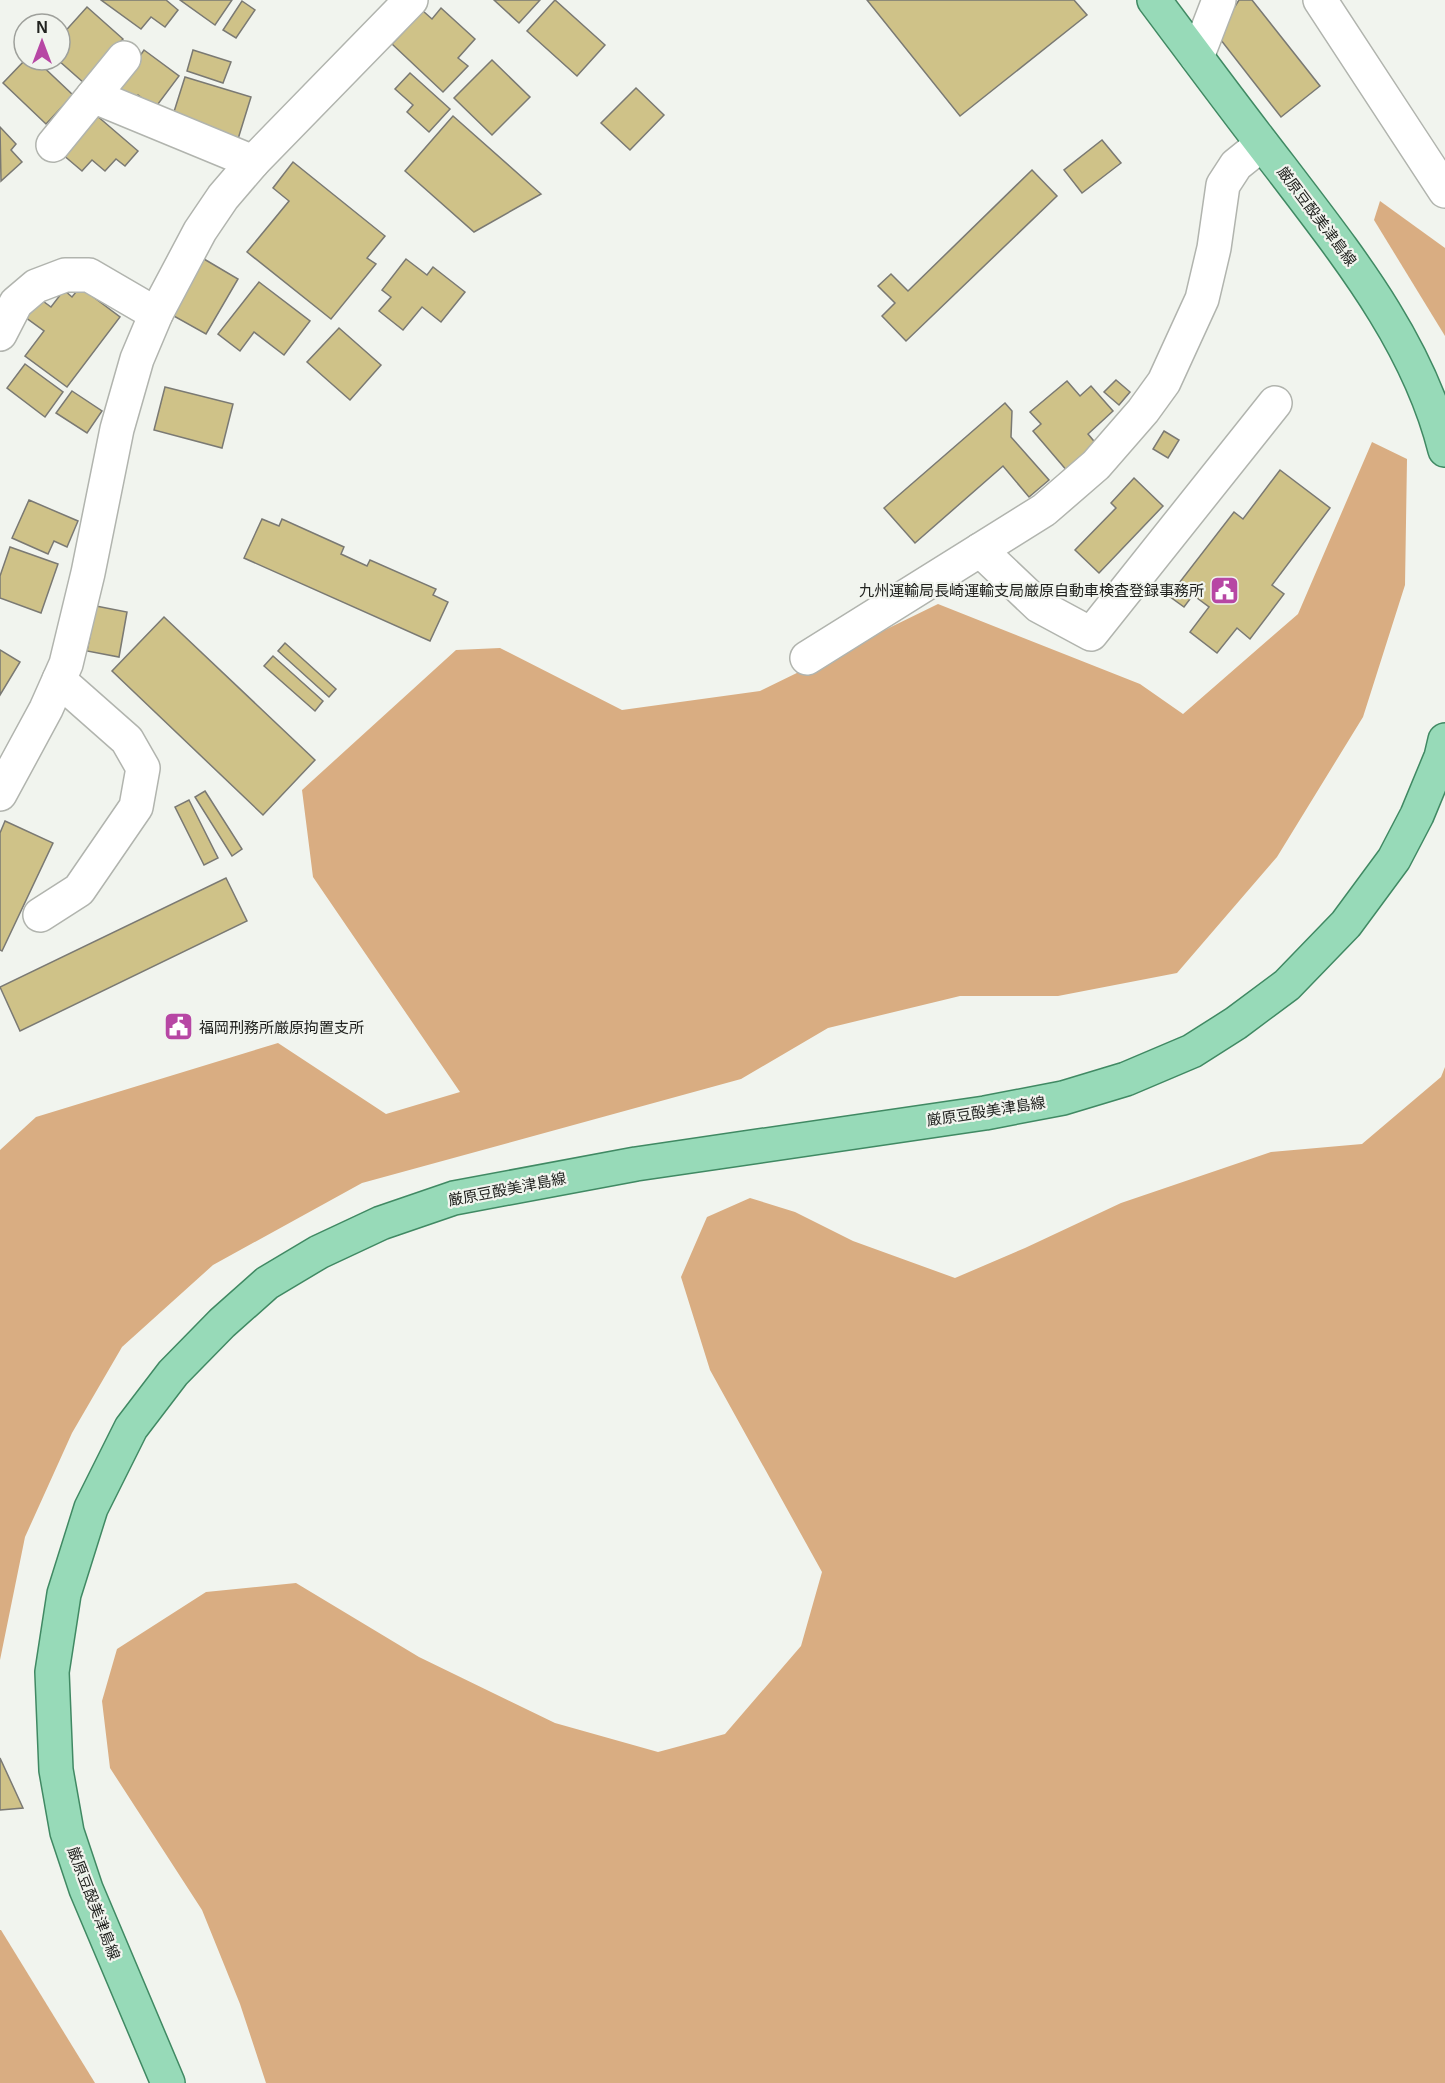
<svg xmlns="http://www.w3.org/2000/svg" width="1445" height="2083" font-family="Arial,'Noto Sans JP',sans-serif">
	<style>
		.forest { fill: #d9ad82 }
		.building { fill: #cfc288; stroke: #7a7973; stroke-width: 1.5 }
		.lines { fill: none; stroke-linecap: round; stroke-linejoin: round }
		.minor-casing { stroke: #b1b4ae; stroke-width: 36 }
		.major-casing { stroke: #408963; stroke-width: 36 }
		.minor { stroke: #fff; stroke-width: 33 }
		.major { stroke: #97dab8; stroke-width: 33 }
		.labels { text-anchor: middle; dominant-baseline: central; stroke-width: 4.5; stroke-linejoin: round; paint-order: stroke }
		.street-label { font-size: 15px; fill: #21221f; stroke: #f1f4ee }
		.poi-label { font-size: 15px; fill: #21221f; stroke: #f1f4ee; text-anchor: end }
	</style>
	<rect width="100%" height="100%" fill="#f1f4ee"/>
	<g class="forest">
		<polygon points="1380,201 1445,248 1445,336 1374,220"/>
		<polygon points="1372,442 1407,459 1405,585 1363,717 1277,857 1177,973 1058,996 960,996 828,1028 741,1079 362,1183 213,1265 122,1347 72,1433 25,1537 0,1660 0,1150 36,1117 278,1043 386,1114 460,1092 313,877 302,790 456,650 500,648 622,710 760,691 938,604 1140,684 1183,714 1298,614"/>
		<polygon points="1445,1067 1445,2083 266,2083 240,2004 202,1910 110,1768 102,1701 117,1649 206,1592 296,1583 419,1657 555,1723 658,1752 725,1734 801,1646 822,1572 710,1370 681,1277 707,1217 750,1198 795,1212 853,1241 955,1278 1025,1248 1121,1203 1271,1152 1362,1144 1441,1077"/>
		<polygon points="0,1930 1,1930 95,2083 0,2083"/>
	</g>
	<g class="building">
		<polygon points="101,0 166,0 178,10 165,27 151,17 141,29"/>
		<polygon points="180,0 232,0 215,25"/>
		<polygon points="494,0 540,0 519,23"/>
		<polygon points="555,0 605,45 577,76 527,31"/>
		<polygon points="867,0 1074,0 1087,15 960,116"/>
		<polygon points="1239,0 1252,0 1320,86 1281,117 1217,35"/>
		<polygon points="242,1 255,10 236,38 223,30"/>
		<polygon points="87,7 123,39 84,83 58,60 60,60 60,37"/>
		<polygon points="441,8 475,39 458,58 468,66 443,92 392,44 423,11 432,19"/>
		<polygon points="144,50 179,76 155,108 138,95 133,101 117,89"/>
		<polygon points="193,50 231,62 223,83 187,71"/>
		<polygon points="25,60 36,60 73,95 46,124 3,83"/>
		<polygon points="492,60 530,97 492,135 454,98"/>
		<polygon points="410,73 450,109 429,132 407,112 413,105 395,89"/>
		<polygon points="185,77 251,97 238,139 172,118"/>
		<polygon points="636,88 664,115 630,150 601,123"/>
		<polygon points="96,115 138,151 125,166 116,159 105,171 92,160 82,171 62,154"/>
		<polygon points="453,116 541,194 474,232 405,171"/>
		<polygon points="0,127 16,144 11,150 22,162 1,181"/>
		<polygon points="1102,140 1121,163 1082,193 1064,170"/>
		<polygon points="293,162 385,236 367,258 376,264 331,319 247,252 289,201 273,188"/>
		<polygon points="1032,170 1057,196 906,341 882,316 895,303 878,286 891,274 908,291"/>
		<polygon points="204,259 238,279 206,334 172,315"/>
		<polygon points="406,259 427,275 433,267 465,292 441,322 422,307 403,330 379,311 391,297 382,290"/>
		<polygon points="259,282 310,321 284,355 254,332 240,351 218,334"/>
		<polygon points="80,287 120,317 67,387 25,356 44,331 25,317 40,299 51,307 64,290 72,297"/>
		<polygon points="339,328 381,365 350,400 307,362"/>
		<polygon points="25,364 63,392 45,417 7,388"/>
		<polygon points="1116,380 1130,392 1119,405 1104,392"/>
		<polygon points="1067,381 1080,396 1091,386 1113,411 1088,434 1098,446 1068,472 1033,431 1041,424 1030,412"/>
		<polygon points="165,387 233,404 222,448 154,430"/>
		<polygon points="72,391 102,411 87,433 56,413"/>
		<polygon points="1005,403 1012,411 1011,437 1049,480 1029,497 1003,466 915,543 884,508"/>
		<polygon points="1164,431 1179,440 1168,458 1153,449"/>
		<polygon points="1280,470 1330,508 1272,585 1284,594 1250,639 1237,628 1217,653 1190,632 1209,607 1193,595 1184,607 1169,596 1234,512 1243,519"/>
		<polygon points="1134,478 1163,506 1099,573 1075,550 1116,508 1111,503"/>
		<polygon points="29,500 78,521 67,547 54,541 48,554 12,538"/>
		<polygon points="262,519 279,526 282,519 344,547 341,554 367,566 370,560 436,589 433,595 448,602 430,641 244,558"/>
		<polygon points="10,547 58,564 41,613 0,598 0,576"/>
		<polygon points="96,606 127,612 119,657 87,651"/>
		<polygon points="164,617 315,760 263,815 112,671"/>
		<polygon points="285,643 336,689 329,697 278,651"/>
		<polygon points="0,650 20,662 0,695"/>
		<polygon points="273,656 323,701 315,711 264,666"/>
		<polygon points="205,791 242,849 232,856 195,797"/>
		<polygon points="189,800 218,858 204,865 175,807"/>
		<polygon points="5,821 53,843 2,951 0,950 0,833"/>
		<polygon points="226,878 247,921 20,1031 0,987"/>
		<polygon points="0,1758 23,1808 0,1810"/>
	</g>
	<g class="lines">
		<defs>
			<g id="minor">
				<polyline points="1320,0 1445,191"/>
				<polyline points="1197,57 1219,0"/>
				<polyline points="93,96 253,162"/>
				<polyline points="53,145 124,58"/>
				<polyline points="0,334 16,303 36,286 65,275 89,275 156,314"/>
				<polyline points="980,550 1039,606 1091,634 1275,403"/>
				<polyline points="807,658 1044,510 1096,465 1143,411 1164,382 1202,299 1214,248 1223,185 1236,165 1262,144"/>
				<polyline points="0,794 46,709 66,664 88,573 117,429 137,359 156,314 200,231 223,197 253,162 411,0"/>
				<polyline points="40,915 79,890 136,807 143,768 127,740 59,680"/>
			</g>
			<g id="major">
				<path d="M1154,0C1196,56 1238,113 1281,168C1347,255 1418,342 1445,450"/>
				<polyline points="168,2083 86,1889 67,1832 56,1770 52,1672 64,1594 91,1508 131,1428 173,1373 222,1323 267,1283 319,1252 381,1223 454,1198 636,1164 985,1113 1063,1098 1126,1079 1192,1051 1236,1023 1287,985 1346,924 1394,859 1417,815 1441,757 1445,740"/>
			</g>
		</defs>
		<use href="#minor" class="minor-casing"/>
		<use href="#major" class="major-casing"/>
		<use href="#minor" class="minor"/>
		<use href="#major" class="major"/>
	</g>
	<defs>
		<symbol id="civic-square" viewBox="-11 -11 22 22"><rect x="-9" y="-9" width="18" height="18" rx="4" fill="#b747a4" stroke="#f1f4ee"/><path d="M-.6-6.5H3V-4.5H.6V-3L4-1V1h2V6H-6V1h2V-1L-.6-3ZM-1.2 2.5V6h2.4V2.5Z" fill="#fff"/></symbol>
	</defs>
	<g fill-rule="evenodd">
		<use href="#civic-square" x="1208" y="574" width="33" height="33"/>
		<use href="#civic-square" x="162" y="1010" width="33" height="33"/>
	</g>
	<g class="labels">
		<g class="street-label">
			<text transform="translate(1317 216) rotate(53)">厳原豆酘美津島線</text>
			<text transform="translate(986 1111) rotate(-9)">厳原豆酘美津島線</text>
			<text transform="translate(507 1189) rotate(-11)">厳原豆酘美津島線</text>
			<text transform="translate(94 1903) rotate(69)">厳原豆酘美津島線</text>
		</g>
		<g class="poi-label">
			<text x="1204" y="590">九州運輸局長崎運輸支局厳原自動車検査登録事務所</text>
			<text x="199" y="1027" text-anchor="start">福岡刑務所厳原拘置支所</text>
		</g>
	</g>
	<g transform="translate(42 42)"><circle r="28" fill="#f1f4ee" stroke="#9ea09b" stroke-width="1.5"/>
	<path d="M0-4.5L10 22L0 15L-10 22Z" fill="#b747a4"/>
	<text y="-9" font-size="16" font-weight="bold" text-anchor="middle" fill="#21221f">N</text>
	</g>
</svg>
